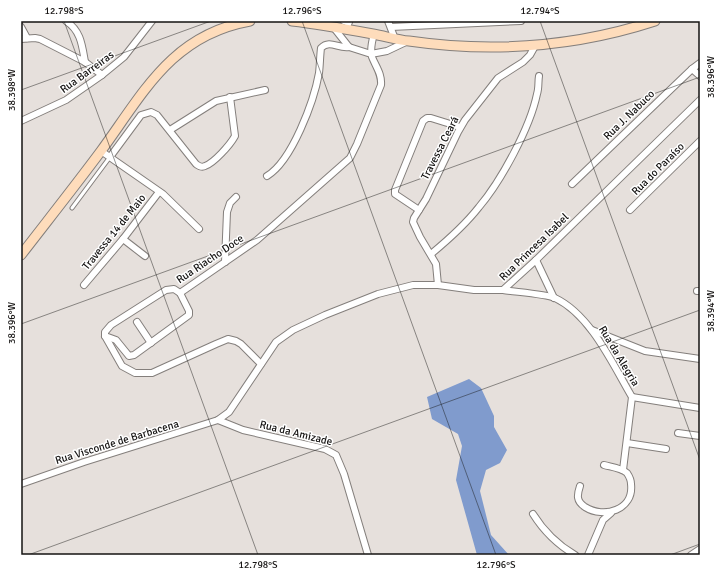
<svg xmlns="http://www.w3.org/2000/svg" width="721" height="576" font-family="Signika,sans-serif">
	<style>
		.water { fill: #809bcd }
		.lines { fill: none; stroke-linecap: round; stroke-linejoin: round }
		.service-casing { stroke: #847f7c; stroke-width: 5 }
		.minor-casing { stroke: #847f7c; stroke-width: 8 }
		.secondary-casing { stroke: #847f7c; stroke-width: 11 }
		.service { stroke: #fff; stroke-width: 3 }
		.minor { stroke: #fff; stroke-width: 6 }
		.secondary { stroke: #fedcbb; stroke-width: 9 }
		.ticks { fill: none; stroke: #151312; stroke-width: 1; stroke-opacity: 0.45 }
		.labels { text-anchor: middle; dominant-baseline: central; stroke-width: 3; stroke-linejoin: round; paint-order: stroke }
		.street-label { font-size: 11px; fill: #151312; stroke: #fff }
		.neatline { fill: none; stroke: #151312; stroke-width: 1.5 }
		.ticks-label { font-size: 10px; text-anchor: middle; fill: #151312 }
	</style>
	<rect width="100%" height="100%" fill="#e6e0dc"/>
	<polygon class="water" points="469,379 481,388 494,416 494,427 507,450 500,463 486,470 480,491 491,535 509,555 477,555 456,480 462,446 458,434 432,419 427,397"/>
	<g class="lines">
		<defs>
			<polyline id="service" points="72,208 110,157"/>
			<g id="minor">
				<path d="M66,21C81,31 82,45 85,62"/>
				<polyline points="344,21 349,22 346,29"/>
				<polyline points="388,21 395,39"/>
				<polyline points="21,27 27,38"/>
				<polyline points="391,27 521,21"/>
				<polyline points="334,28 349,47 371,54 387,51 408,41"/>
				<polyline points="21,39 35,38 40,39 85,62 102,75"/>
				<polyline points="692,69 700,76"/>
				<polyline points="21,121 66,100 102,75 124,57 152,21"/>
				<polyline points="170,130 216,101 265,90"/>
				<polyline points="101,151 163,194 199,229"/>
				<path d="M110,157L141,115L151,112L157,115L196,164C199,166 201,168 205,166C214,163 230,145 235,136L230,97"/>
				<path d="M267,176C292,161 314,101 319,73C320,65 320,56 321,48C330,39 338,49 349,47"/>
				<polyline points="572,184 692,69 700,63"/>
				<polyline points="419,210 395,194 395,190 423,121 427,118 431,118 460,127"/>
				<polyline points="630,210 700,141"/>
				<polyline points="123,239 145,256"/>
				<path d="M431,254C448,240 465,225 479,207C501,181 530,128 537,94C539,88 538,82 539,76"/>
				<polyline points="536,260 554,298"/>
				<polyline points="225,262 227,212 230,203 236,197"/>
				<polyline points="84,285 123,239 159,192"/>
				<polyline points="438,285 436,264 420,237 413,222 414,218 426,199 458,132 465,120 498,78 523,62 530,55 535,46"/>
				<path d="M503,290C516,292 545,294 555,298C591,315 613,365 632,397"/>
				<polyline points="697,291 700,291"/>
				<polyline points="137,322 151,343"/>
				<polyline points="592,330 645,351 700,359"/>
				<polyline points="105,336 116,340 129,356 134,355 189,315 189,311 180,293"/>
				<path d="M261,364L241,344L236,341L228,339L216,344L152,373H135L122,366L105,336V332L111,325L166,290L174,289L180,293L257,240L350,158L357,144L381,85C382,74 376,67 372,57C370,50 372,41 374,34"/>
				<polyline points="632,397 700,408"/>
				<polyline points="218,420 243,430 325,449 336,455 344,474 368,555"/>
				<polyline points="678,433 700,436"/>
				<polyline points="627,443 666,449"/>
				<polyline points="623,470 632,397"/>
				<polyline points="21,484 84,462 218,420 229,412 276,342 293,330 325,315 378,294 413,285 438,285 474,290 503,290 536,260 700,100"/>
				<path d="M580,486C577,495 576,501 585,507C604,519 634,510 631,484C631,480 629,476 627,473C621,468 611,467 604,465"/>
				<path d="M533,514C543,530 558,545 575,555"/>
				<polyline points="588,555 603,520 611,513"/>
				<polyline points="691,555 700,549"/>
			</g>
			<g id="secondary">
				<path d="M292,21C319,24 346,29 373,34C385,36 397,40 409,41C492,53 575,47 655,21"/>
				<path d="M21,255C48,220 75,186 101,151C144,92 172,35 250,21"/>
			</g>
		</defs>
		<use href="#service" class="service-casing"/>
		<use href="#minor" class="minor-casing"/>
		<use href="#secondary" class="secondary-casing"/>
		<use href="#service" class="service"/>
		<use href="#minor" class="minor"/>
		<use href="#secondary" class="secondary"/>
	</g>
	<path class="ticks" d="M64,21L258,555M302,21L496,555M540,21L700,460M21,90L211,21M21,324L700,77M28,555L700,310M670,555L700,544"/>
	<g class="labels">
		<g class="street-label">
			<text transform="translate(87 72) rotate(-36)">Rua Barreiras</text>
			<text transform="translate(629 115) rotate(-44)">Rua J. Nabuco</text>
			<text transform="translate(440 148) rotate(-63)">Travessa Ceará</text>
			<text transform="translate(658 169) rotate(-45)">Rua do Paraíso</text>
			<text transform="translate(114 232) rotate(-51)">Travessa 14 de Maio</text>
			<text transform="translate(534 247) rotate(-44)">Rua Princesa Isabel</text>
			<text transform="translate(210 259) rotate(-34)">Rua Riacho Doce</text>
			<text transform="translate(619 356) rotate(59)">Rua da Alegria</text>
			<text transform="translate(296 433) rotate(14)">Rua da Amizade</text>
			<text transform="translate(117 442) rotate(-17)">Rua Visconde de Barbacena</text>
		</g>
	</g>
	<rect width="721" height="576" fill="none" stroke="#ffffff" stroke-width="44"/>
	<rect x="22" y="22" width="677" height="532" class="neatline"/>
	<g class="ticks-label">
		<text x="64" y="14">12.798°S</text>
		<text x="302" y="14">12.796°S</text>
		<text x="540" y="14">12.794°S</text>
		<text transform="translate(710 77) rotate(-90)" y="4">38.396°W</text>
		<text transform="translate(11 90) rotate(-90)" y="4">38.398°W</text>
		<text transform="translate(710 311) rotate(-90)" y="4">38.394°W</text>
		<text transform="translate(11 323) rotate(-90)" y="4">38.396°W</text>
		<text x="258" y="568">12.798°S</text>
		<text x="496" y="568">12.796°S</text>
	</g>
</svg>
